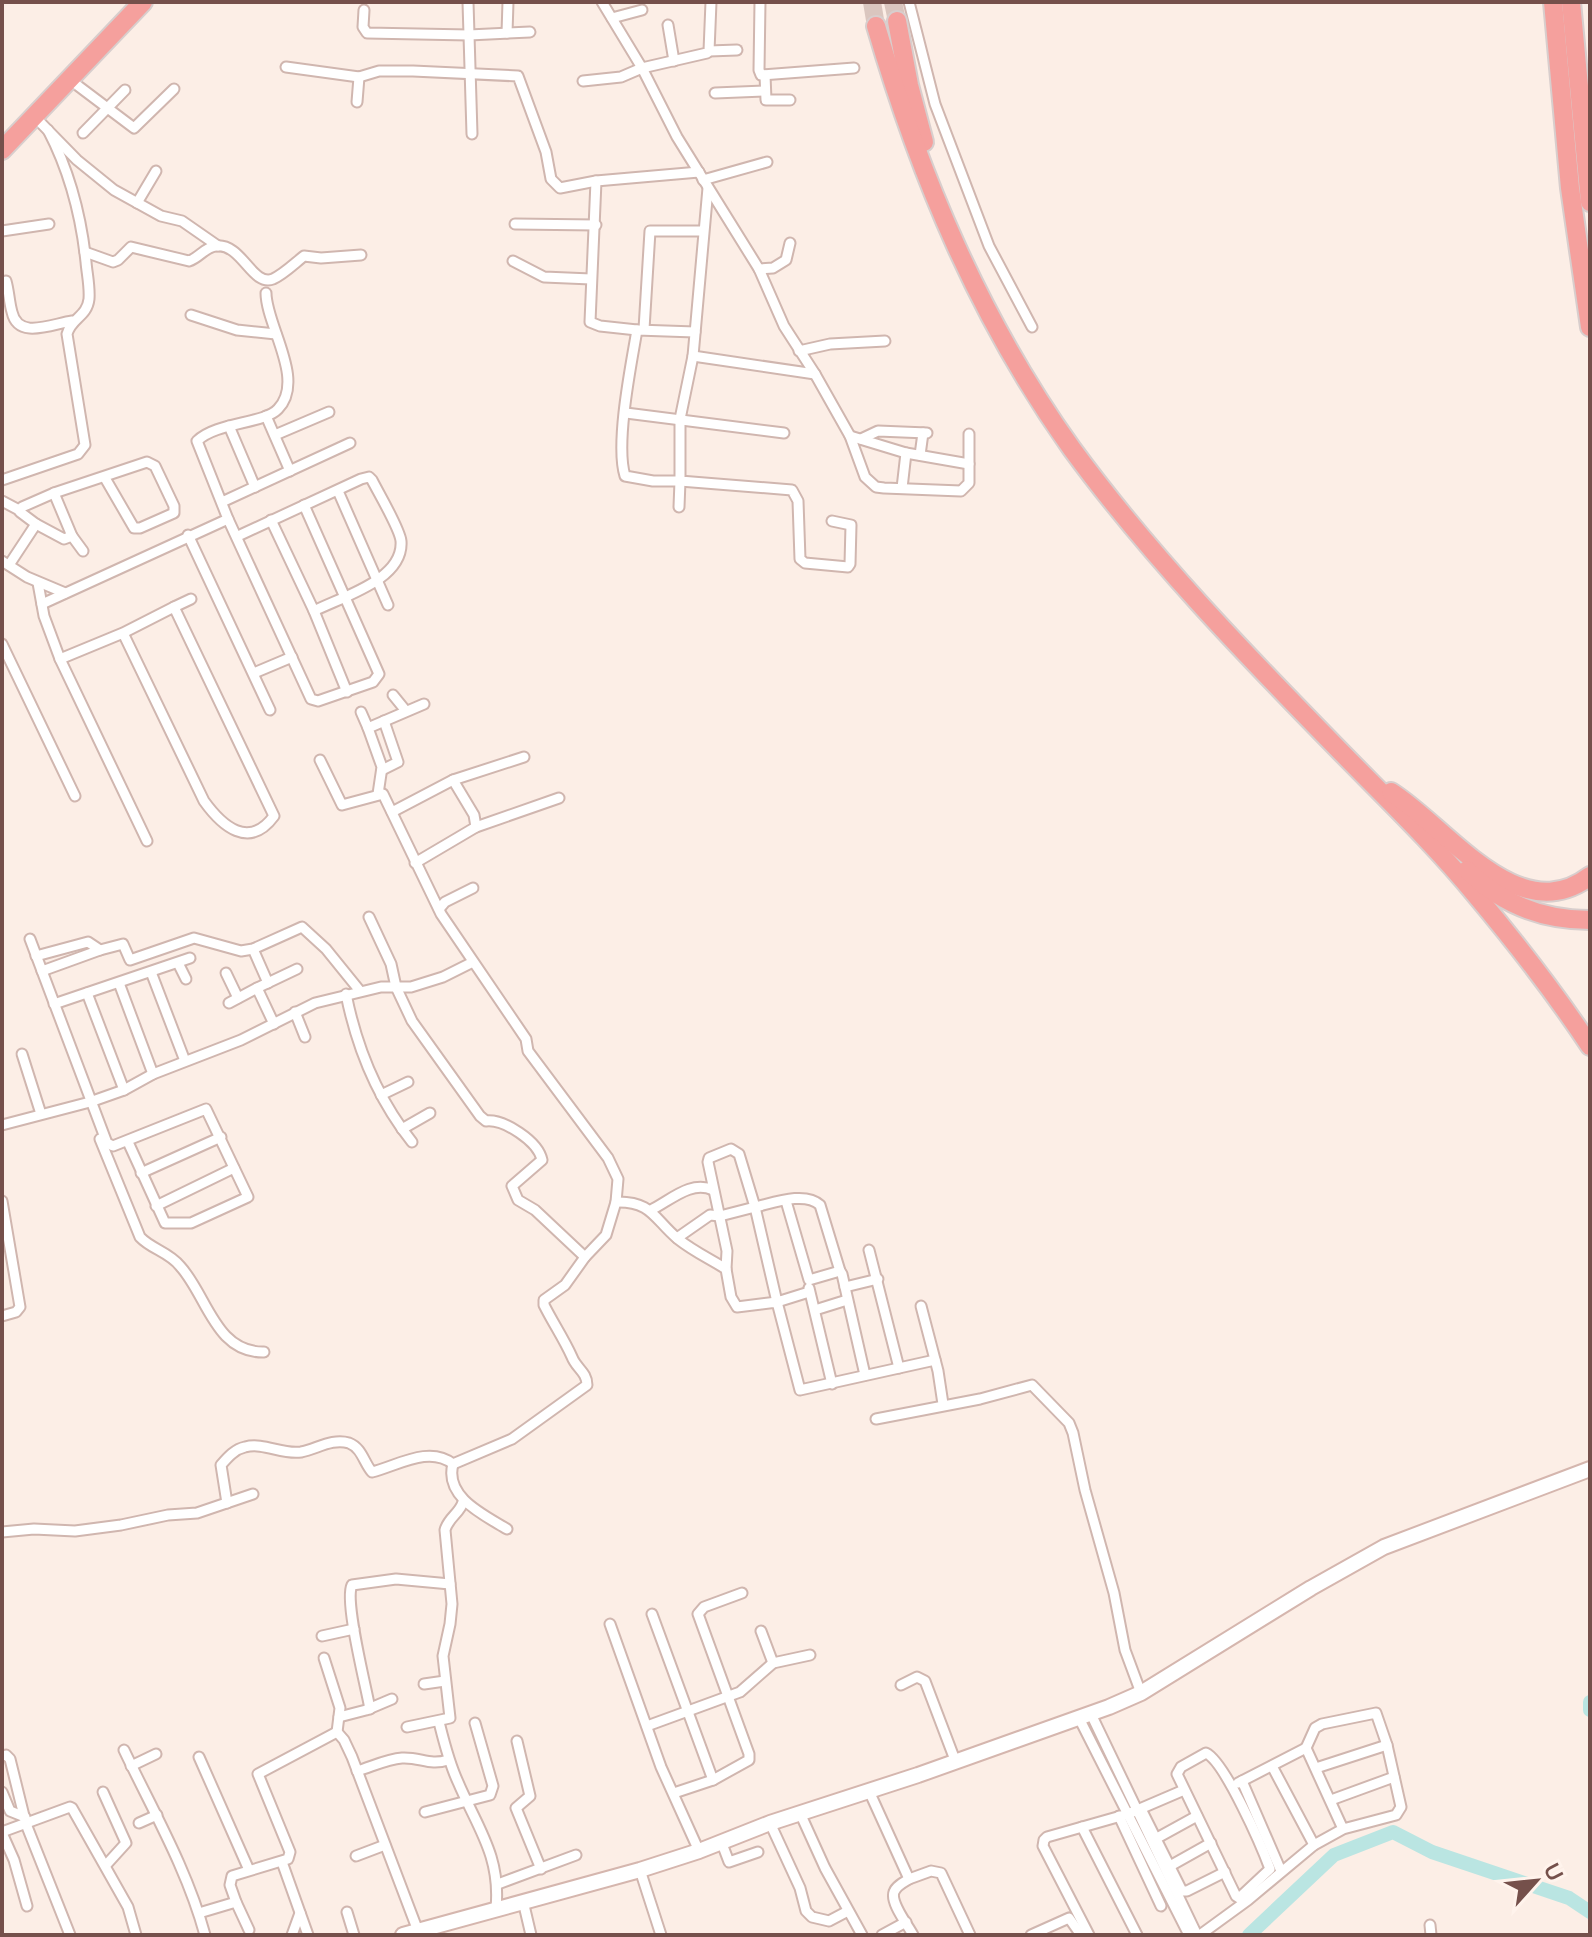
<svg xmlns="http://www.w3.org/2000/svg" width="1592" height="1937" font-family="'Nunito Sans',sans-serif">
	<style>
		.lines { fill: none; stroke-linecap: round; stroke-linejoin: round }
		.river { stroke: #bae5e2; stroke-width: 14 }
		.highway-tunnel { stroke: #dac6bf; stroke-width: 18; stroke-dasharray: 18 9; stroke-linecap: butt }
		.street-casing { stroke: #d0b6af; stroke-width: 13 }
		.secondary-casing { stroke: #d5b6ae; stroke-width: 18 }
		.highway-casing { stroke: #d8cecd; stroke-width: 22 }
		.street { stroke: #fff; stroke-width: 9 }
		.secondary { stroke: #fff; stroke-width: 14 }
		.highway { stroke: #f5a09d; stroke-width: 18 }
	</style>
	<rect width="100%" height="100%" fill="#fceee6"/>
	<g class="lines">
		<g class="river">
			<polyline points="1590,1702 1590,1710"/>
			<polyline points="1249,1935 1334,1855 1393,1832 1432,1852 1569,1898 1590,1912"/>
		</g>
		<g class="highway-tunnel">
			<polyline points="872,2 876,26"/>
			<polyline points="893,2 897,21"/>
		</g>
		<defs>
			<g id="street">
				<polyline points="468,2 472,134"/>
				<polyline points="602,2 642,68 677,137 759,269 784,326 815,374 850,436 865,477 876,487 884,488 961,491 969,483 969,434"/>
				<polyline points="760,2 759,70 761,75 854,68"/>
				<polyline points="909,2 935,104 989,246 1032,327"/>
				<polyline points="364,10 363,27 367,33 469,35 530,32"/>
				<polyline points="612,18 642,10"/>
				<polyline points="668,25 674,61"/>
				<polyline points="507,33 508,2"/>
				<polyline points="709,51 737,50"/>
				<polyline points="286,67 359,77 379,71 413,71 518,76 546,152 551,179 560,188 596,181 699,172"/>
				<polyline points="765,75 766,100 790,100"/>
				<polyline points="69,79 134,128 174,89"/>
				<polyline points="583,81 621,77 642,68 707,53 709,51 711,2"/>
				<polyline points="715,93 765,91"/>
				<polyline points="357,102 359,77"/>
				<polyline points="34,116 77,160 114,190 161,216 182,221 218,246"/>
				<polyline points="83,133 125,90"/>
				<polyline points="703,180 767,162"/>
				<polyline points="596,181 590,322 600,326 637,330"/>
				<polyline points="708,188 693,356 680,419 680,481 792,490 798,501 800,559 805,563 848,567 850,564 851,525 832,521"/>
				<polyline points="137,203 156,171"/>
				<polyline points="515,224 596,225"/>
				<polyline points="2,231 49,224"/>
				<path d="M85,252L113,262L118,260L131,247L189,261C199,258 205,247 216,246C242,243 252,287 273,279C284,274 295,263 304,256L321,258L361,255"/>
				<polyline points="513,261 544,277 591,279"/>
				<polyline points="759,269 773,268 786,260 790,243"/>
				<path d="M6,281C9,291 9,302 12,312C18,340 52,324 72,321"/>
				<polyline points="191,315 237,330 276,334"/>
				<polyline points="644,329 650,231 703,231"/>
				<polyline points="799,351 830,344 885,341"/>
				<polyline points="693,356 815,374"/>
				<polyline points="626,413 784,433"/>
				<polyline points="266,416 290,471"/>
				<polyline points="229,426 255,487"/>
				<polyline points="275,435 329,412"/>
				<polyline points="850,436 906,453 969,464"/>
				<polyline points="861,439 878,431 927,433"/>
				<polyline points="920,455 923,433"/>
				<path d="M2,480L78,454L85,445L67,334C71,318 87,317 89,299C90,287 87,274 86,262C81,215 70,172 48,130"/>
				<polyline points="902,488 906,453"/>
				<polyline points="338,491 388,605"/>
				<polyline points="2,501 19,510"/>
				<polyline points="222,502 350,443"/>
				<path d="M679,507L680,481H653L625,476C615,444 631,365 637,330L695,332"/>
				<polyline points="228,519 311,699 318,701 373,682 379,674 304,505"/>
				<polyline points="271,520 314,611 347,692"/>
				<polyline points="36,524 64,539 72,536 54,493"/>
				<polyline points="188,535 270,710"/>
				<polyline points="72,536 83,551"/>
				<path d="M238,536L361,479L369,477L372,480C378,492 400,529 401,541C404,580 341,597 314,611"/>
				<polyline points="2,561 27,577 65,593"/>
				<polyline points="9,565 36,524 20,512 22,507 54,493 147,462 155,466 174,506 174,513 140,528 134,528 105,478"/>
				<polyline points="38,583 44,616 60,659 147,841"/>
				<path d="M42,604L228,519L197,441C216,422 264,424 278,409C306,380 266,325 266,293"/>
				<polyline points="174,607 191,599"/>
				<polyline points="2,644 75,796"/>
				<path d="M60,659L123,633L174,607L274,816C249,850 222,826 204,801L123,633"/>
				<polyline points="254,673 292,657"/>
				<polyline points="393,695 406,711"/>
				<polyline points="361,712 368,728"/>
				<path d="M320,760L342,805L383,794L441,914L526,1039L528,1051L608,1158L618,1179L616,1202L606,1235L585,1257L565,1285L544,1300V1305C553,1323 564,1339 572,1357C576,1368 587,1372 587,1385L512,1439L453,1464"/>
				<polyline points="382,770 398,762 384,721"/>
				<polyline points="378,794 382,767 368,728 424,704"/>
				<polyline points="392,812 453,780 524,757"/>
				<polyline points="476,827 559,798"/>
				<polyline points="415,863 476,827 474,815 453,780"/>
				<polyline points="439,909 445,902 473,888"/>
				<path d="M369,917L391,964L396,987L412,1021L480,1116L486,1121C504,1119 538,1141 542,1160L512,1186L518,1200L535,1210L585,1257"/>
				<polyline points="30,939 107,1143 113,1146 206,1109 248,1197 191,1223 165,1223 128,1142"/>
				<polyline points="253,949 268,983"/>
				<polyline points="36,956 88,942 100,950 123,944 130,960 194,938 241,951 253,949 302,927 326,949 360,991"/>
				<polyline points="178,963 186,979"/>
				<polyline points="42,971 100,950"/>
				<polyline points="151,972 185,1061"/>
				<polyline points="226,973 238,998"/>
				<polyline points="119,983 153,1074"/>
				<polyline points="87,993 124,1090"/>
				<path d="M346,994C357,1049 377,1098 412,1142"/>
				<polyline points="229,1003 257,988"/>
				<polyline points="54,1004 190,958"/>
				<polyline points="295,1012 305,1037"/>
				<polyline points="274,1024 257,988 297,969"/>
				<polyline points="22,1054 41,1114"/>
				<polyline points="381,1095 408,1082"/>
				<polyline points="2,1125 90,1102 124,1090 153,1074 241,1040 315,1003 381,987 411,987 443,977 473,962"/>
				<polyline points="402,1129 430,1113"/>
				<path d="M100,1139L140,1237C151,1249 169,1252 180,1266C207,1295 215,1353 264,1352"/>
				<polyline points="141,1173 221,1137"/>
				<polyline points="2,1201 20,1307 16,1312 2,1316"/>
				<polyline points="786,1201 809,1280 840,1271 842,1274 865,1375"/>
				<path d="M616,1202C652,1201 654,1219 678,1239C693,1251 710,1259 726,1269L731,1297L737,1307L777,1302L800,1390L935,1360"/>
				<polyline points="156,1206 234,1168"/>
				<path d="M651,1210C671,1200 691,1180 713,1190"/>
				<polyline points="677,1238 710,1215 720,1216 755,1207 777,1302 809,1292"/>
				<polyline points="869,1250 899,1368"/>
				<path d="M726,1269L727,1251L708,1162L709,1158L731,1149L739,1154L755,1207C773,1203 805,1191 820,1205L840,1271"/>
				<polyline points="845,1287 878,1279"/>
				<polyline points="809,1288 832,1384"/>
				<polyline points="921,1306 938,1371 943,1404"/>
				<polyline points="815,1310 847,1300"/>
				<polyline points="876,1419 980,1399 1032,1385 1069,1423 1073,1433 1085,1490 1114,1593 1125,1650 1141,1693"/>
				<path d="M453,1464C444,1497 484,1515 507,1529"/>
				<path d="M227,1503L221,1465C228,1457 235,1449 245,1447C264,1442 282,1455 301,1452C317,1449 332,1438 349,1443C362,1448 364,1463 372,1472C397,1466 429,1445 453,1464"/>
				<polyline points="2,1532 34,1529 75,1531 121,1525 168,1515 197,1513 253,1494"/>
				<polyline points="652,1614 713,1780"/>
				<polyline points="610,1624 661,1767 699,1851"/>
				<polyline points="761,1631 773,1663"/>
				<polyline points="322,1636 354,1629"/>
				<polyline points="324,1658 340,1708 337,1732"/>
				<polyline points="424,1684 445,1681"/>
				<polyline points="901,1685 917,1677 925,1681 955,1760"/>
				<path d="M370,1709C366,1686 344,1601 352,1585L396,1579L450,1584"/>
				<polyline points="1091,1714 1197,1935"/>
				<polyline points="339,1717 366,1710 392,1699"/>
				<polyline points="1079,1718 1189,1935"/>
				<path d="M439,1722C444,1742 449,1763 458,1782C477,1827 501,1856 496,1908"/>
				<polyline points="647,1726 740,1692 773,1663 810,1655"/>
				<path d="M407,1727L450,1718L443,1656L450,1624L452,1604L445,1530C448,1518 460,1513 463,1502"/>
				<polyline points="517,1741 530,1796 516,1808 541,1869"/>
				<path d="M124,1750C153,1811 187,1869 205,1935"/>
				<path d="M1206,1753C1225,1762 1262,1847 1270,1869L1239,1898L1236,1896L1177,1774L1181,1767Z"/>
				<polyline points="2,1756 6,1755 10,1759 26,1824 70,1935"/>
				<polyline points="199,1757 249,1870"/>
				<polyline points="131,1766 156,1754"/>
				<polyline points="1272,1766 1314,1845"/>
				<polyline points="1316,1768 1387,1745"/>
				<path d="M357,1771C371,1767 387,1759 402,1758C421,1757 429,1766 448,1760"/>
				<polyline points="1242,1781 1281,1871"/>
				<polyline points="1238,1783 1306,1748"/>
				<path d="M869,1791L909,1879C904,1882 896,1886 894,1892C890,1903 908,1925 913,1935"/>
				<polyline points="2,1792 10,1811 25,1817"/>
				<polyline points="103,1792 126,1843 106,1865"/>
				<polyline points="674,1793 713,1780 749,1760 749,1754 698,1614 704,1607 742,1593"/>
				<polyline points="1331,1800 1394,1777"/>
				<polyline points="1142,1811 1182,1891 1187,1891 1225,1872"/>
				<polyline points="425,1812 490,1795 493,1786 475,1723"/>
				<polyline points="800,1813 825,1868 862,1935"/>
				<polyline points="1119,1816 1161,1906"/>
				<polyline points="139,1823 157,1815"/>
				<polyline points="770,1823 800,1888 806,1911 812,1917 829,1921 848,1911"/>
				<polyline points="1082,1827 1137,1935"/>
				<polyline points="2,1832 70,1807 72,1808 128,1907 136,1935"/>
				<polyline points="2,1833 14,1860 27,1906"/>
				<polyline points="1157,1838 1197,1816"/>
				<polyline points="721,1841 729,1862 758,1852"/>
				<polyline points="356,1856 385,1845"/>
				<polyline points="282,1862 308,1935"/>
				<polyline points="1170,1866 1211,1843"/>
				<polyline points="640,1870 661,1935"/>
				<polyline points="909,1879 931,1871 941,1873 970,1935"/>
				<polyline points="498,1884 576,1855"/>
				<polyline points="523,1901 531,1935"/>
				<polyline points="236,1902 249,1930"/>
				<polyline points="347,1912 354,1935"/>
				<polyline points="199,1913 236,1902 230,1885 232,1876 288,1859 290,1852 258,1774 337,1732 344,1740 352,1757 418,1931"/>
				<polyline points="1430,1925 1431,1935"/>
				<polyline points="292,1935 300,1913"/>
				<polyline points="882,1935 906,1922"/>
				<polyline points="1031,1935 1069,1918 1081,1935"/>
				<polyline points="1089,1935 1043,1846 1044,1840 1047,1837 1128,1814 1184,1790"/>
				<polyline points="1200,1935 1248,1900 1314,1845 1343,1829 1396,1815 1401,1807 1387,1745 1376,1713 1322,1724 1315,1728 1306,1748 1343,1829"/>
			</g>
			<polyline id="secondary" points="403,1935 640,1870 699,1851 770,1823 918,1775 1109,1707 1141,1693 1311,1588 1384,1547 1590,1469"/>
			<g id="highway">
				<polyline points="1553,2 1570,188 1590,327"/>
				<polyline points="1571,2 1590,202"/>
				<polyline points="897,21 909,85 924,142"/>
				<path d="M876,26C920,177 980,320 1072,449C1151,557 1247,656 1341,752C1386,798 1434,844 1475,894C1516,943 1555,993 1590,1046"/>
				<polyline points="2,150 143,2"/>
				<path d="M1391,792C1447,827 1518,931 1590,876"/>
				<path d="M1467,870C1501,904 1542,920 1590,920"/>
			</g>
		</defs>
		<use href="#street" class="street-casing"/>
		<use href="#secondary" class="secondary-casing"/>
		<use href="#highway" class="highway-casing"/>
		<use href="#street" class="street"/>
		<use href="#secondary" class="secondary"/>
		<use href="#highway" class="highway"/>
	</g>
	<rect width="1592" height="1937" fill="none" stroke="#75504b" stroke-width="8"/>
	<g transform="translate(1536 1881) rotate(63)" stroke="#fff3ec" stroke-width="6" paint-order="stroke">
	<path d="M0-6L14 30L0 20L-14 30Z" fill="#75504b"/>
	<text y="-12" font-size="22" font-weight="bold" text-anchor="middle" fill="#75504b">U</text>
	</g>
</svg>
